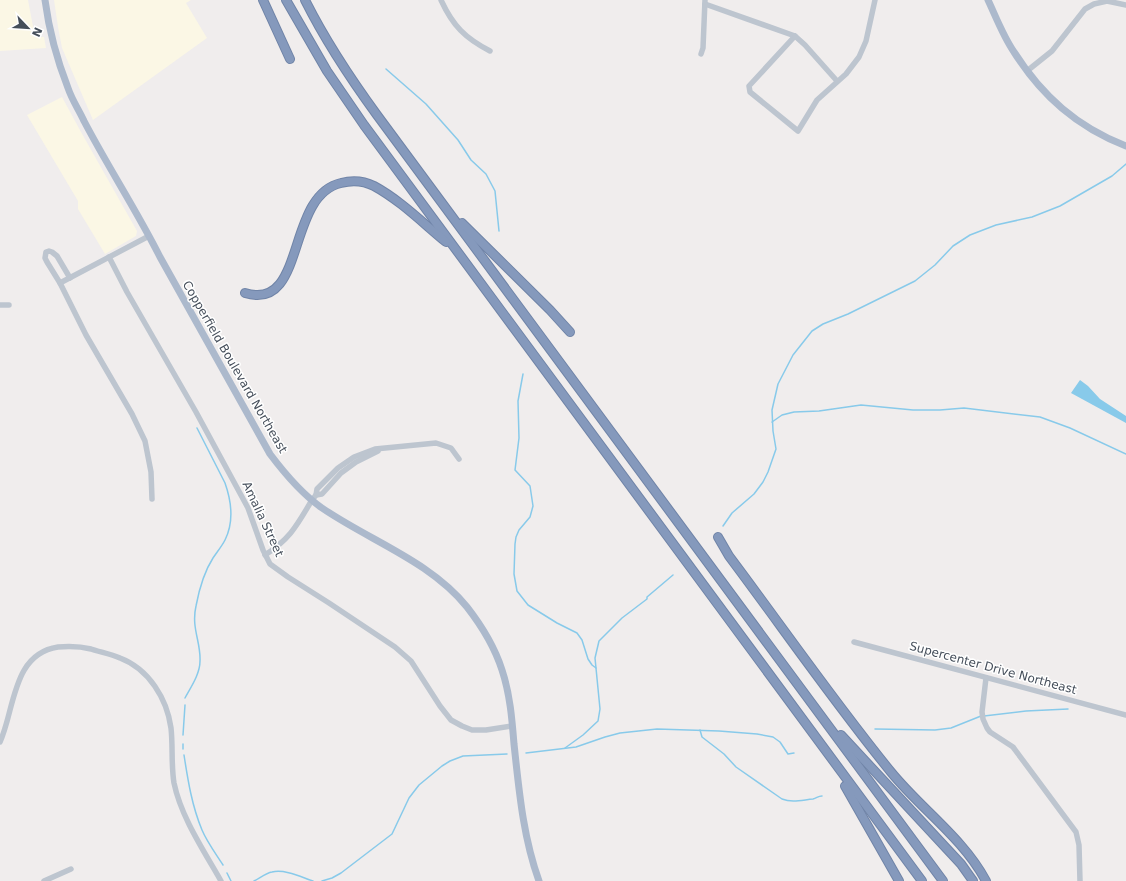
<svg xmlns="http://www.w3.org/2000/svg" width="1126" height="881" font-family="'DejaVu Sans',sans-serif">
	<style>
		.commercial { fill: #fbf7e5 }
		.water { fill: #88caea }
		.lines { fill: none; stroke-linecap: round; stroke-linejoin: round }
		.stream { stroke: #88caea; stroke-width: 1.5 }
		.highway-casing { stroke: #7084a7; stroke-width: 10 }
		.minor { stroke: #bdc5cf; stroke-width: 5.5 }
		.major { stroke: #acb9cc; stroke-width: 7 }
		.highway { stroke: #8599bc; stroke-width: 8 }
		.labels { text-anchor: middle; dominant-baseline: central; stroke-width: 3; stroke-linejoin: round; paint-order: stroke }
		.street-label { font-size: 12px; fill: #454e5a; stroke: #fff }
	</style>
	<rect width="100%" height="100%" fill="#f0eded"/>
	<g class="commercial">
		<polygon points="0,0 28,0 35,37 44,37 46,48 0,51"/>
		<polygon points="54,0 191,0 186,3 207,38 93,120 62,48 58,27"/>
		<polygon points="62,97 81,132 137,231 136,236 105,254 78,209 78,201 27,115"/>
	</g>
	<polygon class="water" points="1080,380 1088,386 1100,399 1126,416 1126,423 1071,393"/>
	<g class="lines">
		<g class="stream">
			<polyline points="386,69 426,104 458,140 471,160 486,174 495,191 499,231"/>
			<polyline points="523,374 518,401 519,438 515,470 530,486 533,506 530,517 519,530 516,537 515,544 514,574 517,591 528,605 557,623 577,633 582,640 588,659 592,665 596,668"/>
			<polyline points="772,422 782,415 794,412 819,411 861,405 913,410 940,410 964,408 1040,417 1070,428 1126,454"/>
			<polyline points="723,526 732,513 754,494 763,482 768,472 776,449 773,431 772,410 778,384 793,355 812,331 823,324 848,314 915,281 935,265 953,246 970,235 996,225 1032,217 1060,206 1112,176 1126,164"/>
			<path d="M185,698C191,687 200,674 200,661C201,642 191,628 196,606C199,590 204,572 213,558C217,552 222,546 225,540C234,522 231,500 225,483L197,428"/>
			<polyline points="984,716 1026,711 1068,709"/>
			<polyline points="875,729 935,730 951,728 981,716"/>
			<path d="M700,730L702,737L724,754L736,767L782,799C792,803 802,800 813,799C817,798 818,796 822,796"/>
			<polyline points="183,735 185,705"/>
			<polyline points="183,744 183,749"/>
			<polyline points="565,748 583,735 598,721 600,709 595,658 599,641 622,618 647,599 647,597 673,575"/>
			<polyline points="526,753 576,747 605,737 620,733 657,729 719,731 757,734 773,737 780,742 788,754 794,753"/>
			<path d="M184,755C188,781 192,806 202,830C207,842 216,854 223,865"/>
			<polyline points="227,873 231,881"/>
			<path d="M254,881C260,878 266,873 272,872C285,869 301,877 313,881"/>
			<polyline points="322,881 332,878 341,873 392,834 409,798 419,785 442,766 450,761 463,756 507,754"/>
		</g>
		<defs>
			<g id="highway">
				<polyline points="263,0 290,59"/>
				<polyline points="286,0 327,71 364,125 922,881"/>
				<path d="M305,0C325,40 350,78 377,115L943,881"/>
				<polyline points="462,223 550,310 570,332"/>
				<path d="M245,293C307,312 285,196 341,183C352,180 364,181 374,186C400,200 424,224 446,242"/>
				<path d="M718,537L729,556C783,628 834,702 891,772C921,809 963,838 986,881"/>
				<polyline points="841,735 961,864 973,881"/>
				<polyline points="845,786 899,881"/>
			</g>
		</defs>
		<use href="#highway" class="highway-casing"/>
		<g class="minor">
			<path d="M441,0C453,26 465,38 490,51"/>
			<polyline points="705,4 795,36 749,86 750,92 798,131 817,100 846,74 859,57 866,41 875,0"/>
			<polyline points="795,36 805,45 837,81"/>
			<polyline points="701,54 703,48 705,0"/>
			<polyline points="1027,71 1052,51 1085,9 1094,4 1107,1 1126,5"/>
			<polyline points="109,257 127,292 196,412 248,508 263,550 270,564 288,577 329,603 395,647 411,661 440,706 451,720 462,726 472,730 486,730 512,726"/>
			<polyline points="70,278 57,256 52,252 49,251 46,252 45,258 47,262 60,283 86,335 132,414 145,441 151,472 152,499"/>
			<polyline points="60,283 149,236"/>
			<polyline points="0,305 9,305"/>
			<polyline points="316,495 317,489 338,468 354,457 375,449 436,443 451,448 459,459"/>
			<path d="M265,555C291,538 297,525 312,500L316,495L322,494L341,473L356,462L378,451"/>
			<polyline points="854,642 1126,715"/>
			<polyline points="986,678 982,712 983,719 987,728 990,732 1013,747 1076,832 1079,845 1080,881"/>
			<path d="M0,742C15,709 12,654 58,647C70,646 79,646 91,649C100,652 111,654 120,658C149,669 167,699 171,728C173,746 171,765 174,783C181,817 204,851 221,881"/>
			<polyline points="44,881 71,869"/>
		</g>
		<g class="major">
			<path d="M45,0C49,30 57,60 68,88C72,100 79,110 84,121C108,167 137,211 160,257L270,454C285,474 302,494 322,508C370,541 430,561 467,607C481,625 495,648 502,670C510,694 512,719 514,744C519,790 523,837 539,881"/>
			<path d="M988,0C996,17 1003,36 1014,52C1042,96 1077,127 1126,146"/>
		</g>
		<use href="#highway" class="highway"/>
	</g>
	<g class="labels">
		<g class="street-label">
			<text transform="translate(235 367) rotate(60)">Copperfield Boulevard Northeast</text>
			<text transform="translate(263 519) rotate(65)">Amalia Street</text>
			<text transform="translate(993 668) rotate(15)">Supercenter Drive Northeast</text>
		</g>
	</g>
	<g transform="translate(28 28) rotate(115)" stroke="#ffffff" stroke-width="3" paint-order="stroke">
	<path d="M0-3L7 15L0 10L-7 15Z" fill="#454e5a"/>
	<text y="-6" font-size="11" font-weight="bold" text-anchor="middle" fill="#454e5a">N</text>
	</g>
</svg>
